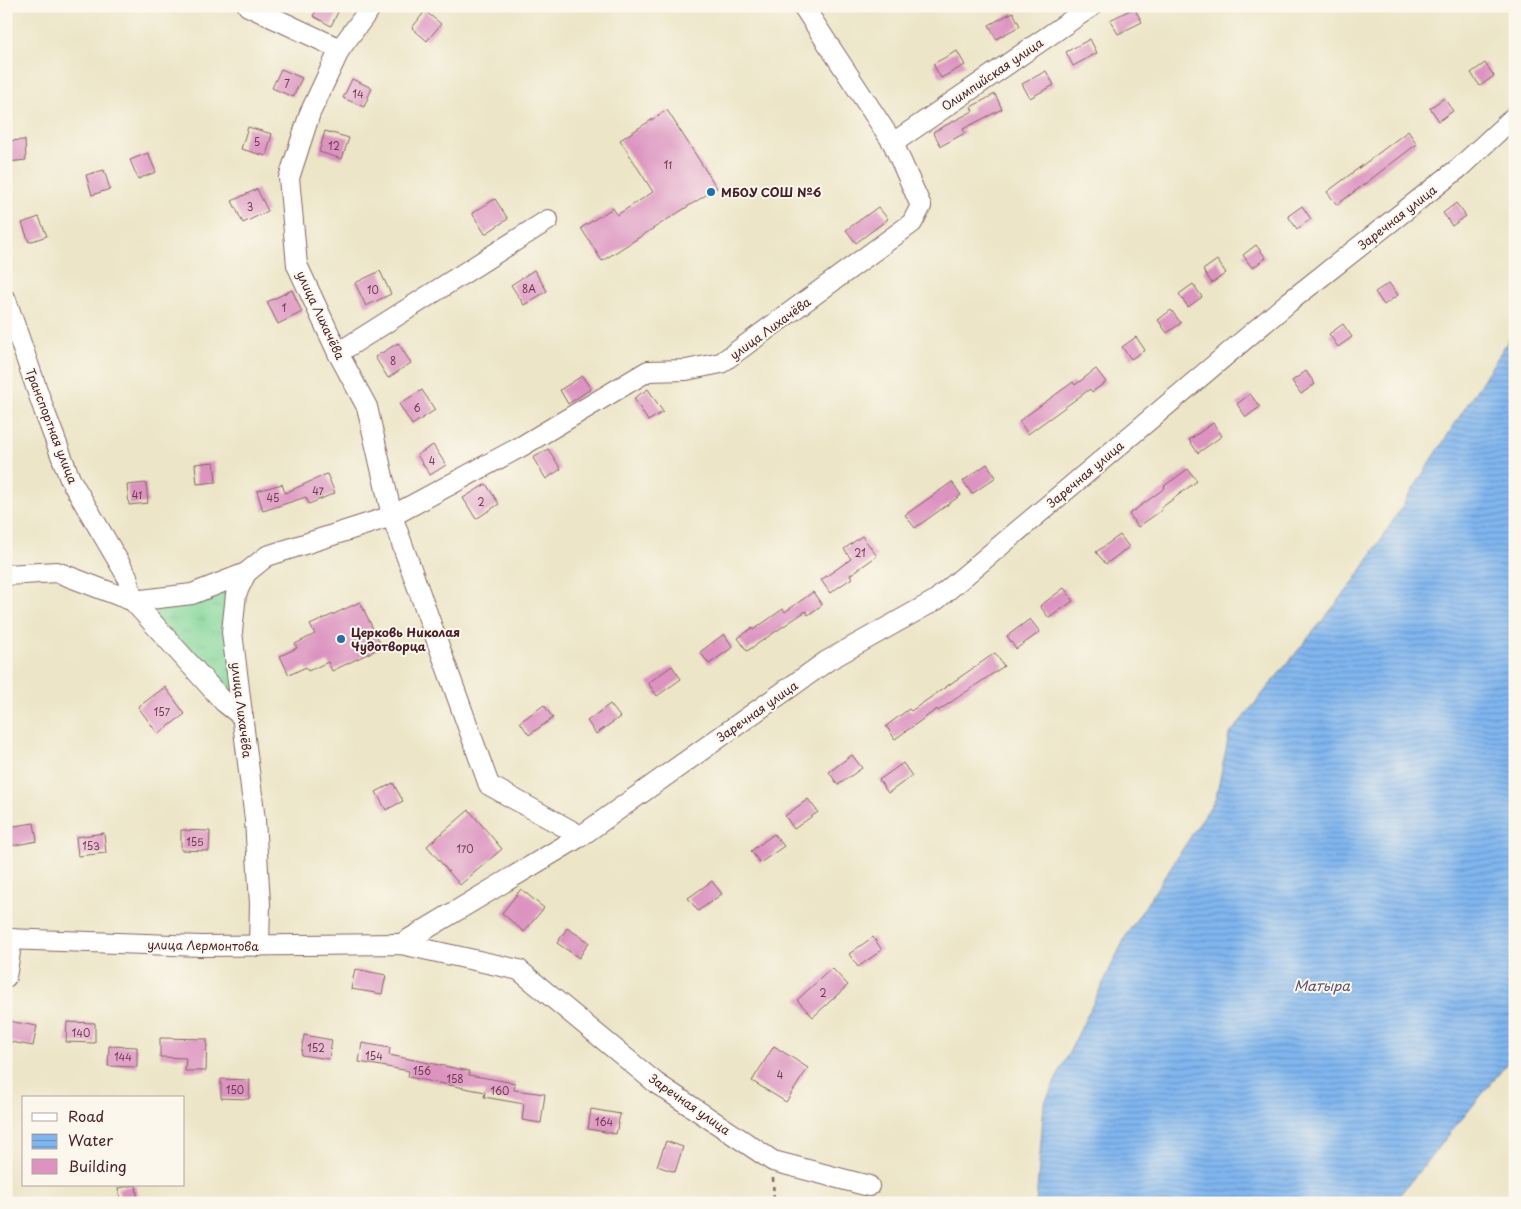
<svg xmlns="http://www.w3.org/2000/svg" width="1521" height="1209" font-family="'Playpen Sans',sans-serif">
	<style>
		.grass { fill: url(#grass-tufts); stroke: #667a62 }
		.water { fill: url(#water-rules); stroke: #656a8d }
		.building { fill: #dc93c0 }
		.lines { fill: none; stroke-linecap: round; stroke-linejoin: round }
		.minor-casing { stroke: #836462; stroke-width: 22 }
		.path { stroke: #836462; stroke-width: 2.5; stroke-dasharray: 4 4; stroke-linecap: butt }
		.minor { stroke: #fff; stroke-width: 20 }
		.poi-dot { fill: #1f6fb2; stroke: #fbf7ec; stroke-width: 2 }
		.labels { text-anchor: middle; dominant-baseline: central; stroke-width: 4; stroke-linejoin: round; paint-order: stroke }
		.number-label { font-size: 10px; fill: #6e3c50 }
		.street-label { font-size: 12px; fill: #4a1f2b; stroke: #fbf7ec }
		.poi-label { font-size: 12px; font-weight: bold; fill: #4a1f2b; stroke: #fbf7ec; text-anchor: start }
		.water-label { font-size: 14px; font-style: italic; fill: #5d5470; stroke: #fbf7ec }
	</style>
	<defs>
		<pattern id="grass-tufts" width="24" height="20" patternUnits="userSpaceOnUse" patternTransform="scale(1.25)"><rect width="24" height="20" fill="#82d699"/><path d="M3 7l-1-3M5 7V3M7 7l1-3M15 17l-1-3M17 17v-4M19 17l1-3" fill="none" stroke="#72b784"/></pattern>
		<pattern id="water-rules" width="6" height="5" patternUnits="userSpaceOnUse" patternTransform="scale(1.25)"><rect width="6" height="5" fill="#80b6ef"/><path d="M0 2.5h6" fill="none" stroke="#6b93c2"/></pattern>
	</defs>
	<rect width="100%" height="100%" fill="#fbf7ec"/>
	<filter id="ink" filterUnits="userSpaceOnUse"><feTurbulence type="fractalNoise" baseFrequency=".02" numOctaves="2"/><feDisplacementMap in="SourceGraphic" scale="10" xChannelSelector="R" yChannelSelector="G"/><feConvolveMatrix kernelMatrix="1 2 1 2 8 2 1 2 1" color-interpolation-filters="sRGB"/></filter>
	<filter id="wash" filterUnits="userSpaceOnUse"><feTurbulence type="fractalNoise" baseFrequency=".0096" numOctaves="4" result="noise"/><feDisplacementMap in="SourceGraphic" scale="20" xChannelSelector="R" yChannelSelector="G"/><feGaussianBlur stdDeviation="1.12" result="paint"/><feColorMatrix in="noise" values="0 0 0 0 0 0 0 0 0 0 0 0 0 0 0 0 0 1.4 0 .05"/><feComposite in="paint" operator="in"/></filter>
	<g filter="url(#wash)">
		<rect width="100%" height="100%" fill="#ece5c7"/>
		<polygon class="grass" points="230,586 237,699 229,700 145,606"/>
		<polygon class="water" points="1515,330 1515,1054 1393,1203 1036,1203 1044,1104 1127,934 1216,798 1229,735 1353,583"/>
		<g id="blocks">
			<g class="building">
				<polygon points="319,6 341,6 331,26 313,16"/>
				<polygon points="1134,8 1142,22 1118,34 1110,20"/>
				<polygon points="425,11 441,24 427,41 412,28"/>
				<polygon points="1013,12 1020,26 996,39 989,25"/>
				<polygon points="1090,39 1097,53 1073,66 1066,52"/>
				<polygon points="957,51 965,65 941,78 933,64"/>
				<polygon points="1485,63 1494,76 1480,86 1471,73"/>
				<polygon points="281,69 302,78 293,97 272,88"/>
				<polygon points="1046,71 1054,85 1030,98 1022,84"/>
				<polygon points="352,79 372,88 364,107 343,98"/>
				<polygon points="995,94 1002,109 963,129 965,133 941,146 933,132 973,111 971,107"/>
				<polygon points="1444,98 1453,111 1439,121 1430,108"/>
				<polygon points="667,110 717,188 602,261 581,228 613,208 617,215 653,192 620,140"/>
				<polygon points="248,127 272,134 266,156 241,149"/>
				<polygon points="325,131 349,138 342,159 319,152"/>
				<polygon points="1408,131 1417,144 1337,205 1327,192"/>
				<polygon points="25,140 26,160 8,162 6,141"/>
				<polygon points="148,153 156,172 138,179 130,160"/>
				<polygon points="104,170 110,189 92,195 86,175"/>
				<polygon points="257,189 268,211 243,223 232,201"/>
				<polygon points="495,199 508,219 485,234 472,213"/>
				<polygon points="1456,203 1466,216 1452,226 1443,213"/>
				<polygon points="1302,206 1311,219 1297,229 1288,216"/>
				<polygon points="878,207 888,219 856,243 846,230"/>
				<polygon points="39,217 47,236 29,242 22,223"/>
				<polygon points="1256,245 1266,258 1252,268 1243,255"/>
				<polygon points="1217,260 1226,273 1212,283 1203,270"/>
				<polygon points="534,270 547,291 524,305 511,285"/>
				<polygon points="380,271 391,294 366,306 355,283"/>
				<polygon points="1389,283 1398,295 1384,305 1375,292"/>
				<polygon points="1193,284 1202,297 1188,307 1179,294"/>
				<polygon points="292,290 302,312 278,324 267,302"/>
				<polygon points="1171,310 1181,323 1167,333 1158,320"/>
				<polygon points="1343,324 1352,337 1338,347 1329,334"/>
				<polygon points="1136,337 1145,350 1131,359 1122,347"/>
				<polygon points="398,343 411,363 388,378 375,357"/>
				<polygon points="1096,369 1106,382 1092,392 1090,389 1028,434 1019,421 1073,382 1075,385"/>
				<polygon points="1306,371 1315,384 1301,394 1292,381"/>
				<polygon points="582,376 591,389 568,404 560,390"/>
				<polygon points="648,389 663,412 648,421 634,398"/>
				<polygon points="422,390 435,410 412,425 399,404"/>
				<polygon points="1250,394 1260,407 1246,417 1237,404"/>
				<polygon points="1213,423 1222,436 1198,453 1189,440"/>
				<polygon points="433,445 446,465 430,475 417,455"/>
				<polygon points="548,449 561,469 546,479 533,458"/>
				<polygon points="214,462 216,482 197,484 195,464"/>
				<polygon points="987,464 996,477 972,494 963,481"/>
				<polygon points="1188,469 1197,481 1161,508 1162,510 1138,527 1129,514 1165,488 1164,486"/>
				<polygon points="327,474 335,493 309,504 306,497 263,511 257,491 282,484 285,493"/>
				<polygon points="952,482 961,495 915,528 905,515"/>
				<polygon points="146,483 148,503 129,505 127,485"/>
				<polygon points="486,484 499,504 476,519 463,498"/>
				<polygon points="1120,535 1129,547 1106,564 1096,552"/>
				<polygon points="862,536 877,556 850,575 852,578 830,593 821,580 851,559 844,549"/>
				<polygon points="1064,588 1073,601 1049,618 1040,606"/>
				<polygon points="813,592 822,605 808,615 806,611 747,651 738,638 752,628 753,630 783,609 785,612"/>
				<polygon points="360,602 382,647 332,671 328,662 308,671 306,667 289,675 280,656 297,648 295,644 315,634 310,625"/>
				<polygon points="1030,619 1040,632 1016,649 1007,636"/>
				<polygon points="724,634 733,647 709,664 700,652"/>
				<polygon points="995,653 1004,666 938,711 937,709 895,739 886,726 909,709 911,711"/>
				<polygon points="672,666 681,679 657,696 648,683"/>
				<polygon points="165,687 185,714 158,734 138,707"/>
				<polygon points="610,704 620,717 596,734 587,721"/>
				<polygon points="544,705 553,718 529,735 520,722"/>
				<polygon points="852,755 862,768 838,785 829,772"/>
				<polygon points="903,763 912,776 888,793 879,780"/>
				<polygon points="393,783 403,801 386,810 376,792"/>
				<polygon points="808,799 818,812 794,829 785,816"/>
				<polygon points="469,810 502,849 460,885 427,846"/>
				<polygon points="34,823 37,841 11,846 8,827"/>
				<polygon points="181,830 210,831 209,851 181,850"/>
				<polygon points="104,833 106,853 78,856 76,837"/>
				<polygon points="774,834 784,846 760,863 751,851"/>
				<polygon points="712,881 722,894 698,911 688,898"/>
				<polygon points="521,889 544,908 524,932 502,913"/>
				<polygon points="567,928 589,942 579,958 557,943"/>
				<polygon points="873,937 882,950 858,967 849,954"/>
				<polygon points="832,968 848,985 813,1017 797,1000"/>
				<polygon points="355,969 386,975 382,994 351,989"/>
				<polygon points="8,1021 37,1026 33,1046 6,1041"/>
				<polygon points="67,1022 95,1023 95,1043 66,1042"/>
				<polygon points="304,1035 332,1040 329,1059 301,1055"/>
				<polygon points="160,1038 207,1039 206,1071 185,1071 186,1058 160,1057"/>
				<polygon points="362,1043 390,1048 389,1055 469,1071 469,1075 515,1083 514,1090 545,1094 541,1123 522,1120 524,1104 484,1097 485,1092 408,1077 409,1071 359,1062"/>
				<polygon points="109,1046 137,1047 137,1067 108,1066"/>
				<polygon points="774,1046 808,1068 786,1102 752,1081"/>
				<polygon points="221,1079 250,1080 249,1099 221,1098"/>
				<polygon points="591,1109 620,1114 616,1134 588,1129"/>
				<polygon points="666,1141 683,1147 675,1172 657,1166"/>
				<polygon points="136,1185 138,1203 121,1203 118,1188"/>
			</g>
		</g>
	</g>
	<g filter="url(#ink)">
		<use href="#blocks" fill-opacity="0" stroke="#836462" stroke-width="1"/>
		<g class="lines">
			<defs>
				<g id="minor">
					<polyline points="248,6 340,49"/>
					<polyline points="372,6 340,49 310,113 289,178 297,265 338,353 367,407 392,516 489,785 581,836"/>
					<polyline points="893,143 1092,6"/>
					<polyline points="6,300 44,410 70,479 127,576 133,601 224,702 243,717"/>
					<polyline points="338,353 548,220"/>
					<polyline points="6,575 57,572 133,601 192,594 246,573"/>
					<polyline points="6,939 201,946 401,944 519,970 656,1083 773,1161 869,1186"/>
					<polyline points="401,944 581,836 827,661 936,600 1289,302 1459,168 1515,116"/>
					<polyline points="259,946 260,904 255,820 232,632 236,594 246,573 267,556 392,516 522,446 648,371 686,370 721,363 912,223 921,206 893,143 803,6"/>
					<polyline points="6,977 12,939"/>
				</g>
			</defs>
			<use href="#minor" class="minor-casing"/>
			<polyline class="path" points="773,1178 774,1203"/>
			<use href="#minor" class="minor"/>
		</g>
	</g>
	<g class="poi-dot">
		<circle cx="711" cy="192" r="5"/>
		<circle cx="341" cy="639" r="5"/>
	</g>
	<g class="labels">
		<g class="number-label">
			<text x="287" y="83">7</text>
			<text x="358" y="93">14</text>
			<text x="257" y="141">5</text>
			<text x="334" y="145">12</text>
			<text x="668" y="164">11</text>
			<text x="250" y="206">3</text>
			<text x="529" y="288">8А</text>
			<text x="373" y="289">10</text>
			<text x="284" y="307">1</text>
			<text x="393" y="360">8</text>
			<text x="417" y="407">6</text>
			<text x="432" y="460">4</text>
			<text x="318" y="490">47</text>
			<text x="137" y="494">41</text>
			<text x="273" y="497">45</text>
			<text x="481" y="501">2</text>
			<text x="860" y="552">21</text>
			<text x="162" y="711">157</text>
			<text x="195" y="841">155</text>
			<text x="91" y="845">153</text>
			<text x="465" y="848">170</text>
			<text x="823" y="992">2</text>
			<text x="81" y="1032">140</text>
			<text x="316" y="1047">152</text>
			<text x="374" y="1055">154</text>
			<text x="123" y="1056">144</text>
			<text x="422" y="1070">156</text>
			<text x="780" y="1074">4</text>
			<text x="455" y="1078">158</text>
			<text x="235" y="1089">150</text>
			<text x="500" y="1090">160</text>
			<text x="604" y="1121">164</text>
		</g>
		<g class="street-label">
			<text transform="translate(992 74) rotate(-34)">Олимпийская улица</text>
			<text transform="translate(1397 217) rotate(-38)">Заречная улица</text>
			<text transform="translate(321 315) rotate(65)">улица Лихачёва</text>
			<text transform="translate(770 328) rotate(-36)">улица Лихачёва</text>
			<text transform="translate(52 426) rotate(69)">Транспортная улица</text>
			<text transform="translate(1085 474) rotate(-40)">Заречная улица</text>
			<text transform="translate(242 710) rotate(83)">улица Лихачёва</text>
			<text transform="translate(757 711) rotate(-35)">Заречная улица</text>
			<text transform="translate(203 945) rotate(1)">улица Лермонтова</text>
			<text transform="translate(690 1104) rotate(35)">Заречная улица</text>
		</g>
		<g class="poi-label">
			<text x="721" y="192">МБОУ СОШ №6</text>
			<text x="351" y="632">Церковь Николая<tspan x="351" dy="14">Чудотворца</tspan></text>
		</g>
		<g class="water-label">
			<text x="1322" y="985">Матыра</text>
		</g>
	</g>
	<rect width="1521" height="1209" fill="none" stroke="#fbf7ec" stroke-width="25"/>
	<rect x="22" y="1096" width="162" height="90" fill="#fbf7ec" stroke="#b4a19f"/>
	<rect x="32" y="1113" width="25" height="8" fill="#ffffff" stroke="#b4a19f"/>
	<text x="68" y="1122" font-size="15" fill="#4a1f2b">Road</text>
	<rect x="32" y="1134" width="25" height="15" fill="url(#water-rules)" stroke="#b4a19f"/>
	<text x="68" y="1146" font-size="15" fill="#4a1f2b">Water</text>
	<rect x="32" y="1159" width="25" height="15" fill="#dc93c0" stroke="#b4a19f"/>
	<text x="68" y="1172" font-size="15" fill="#4a1f2b">Building</text>
</svg>
